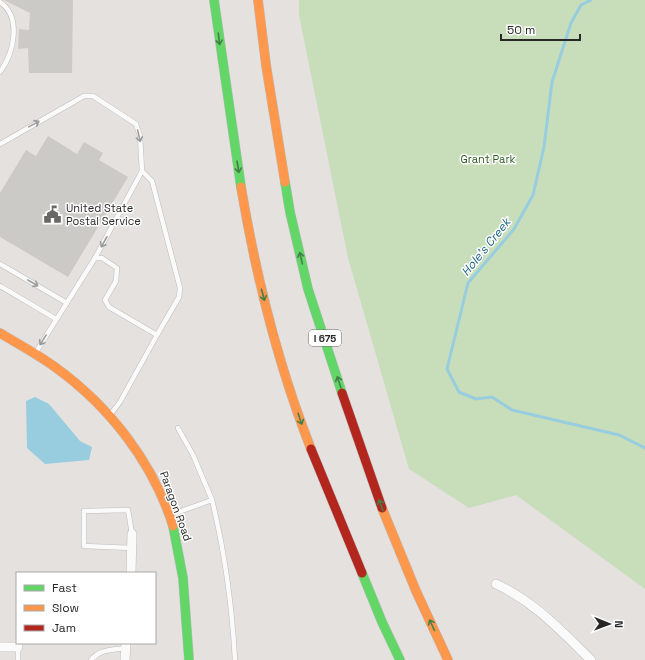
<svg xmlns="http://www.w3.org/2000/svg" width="645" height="660" font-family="'Space Grotesk',sans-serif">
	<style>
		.green { fill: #c8ddb9 }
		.water { fill: #98cddf }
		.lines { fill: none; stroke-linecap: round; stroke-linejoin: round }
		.stream { stroke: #98cddf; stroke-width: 3 }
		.building { fill: #cccac7 }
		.lane-casing { stroke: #bebdbf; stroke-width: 5.5 }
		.street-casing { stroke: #bebdbf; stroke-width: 10 }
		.fast-casing { stroke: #bebdbf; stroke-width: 10 }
		.slow-casing { stroke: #bebdbf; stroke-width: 10 }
		.jam-casing { stroke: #bebdbf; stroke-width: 10 }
		.lane { stroke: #fbfafa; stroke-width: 4.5 }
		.street { stroke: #fbfafa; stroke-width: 9 }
		.fast { stroke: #63d668; stroke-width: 9 }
		.slow { stroke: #ff974d; stroke-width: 9 }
		.jam { stroke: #b3261e; stroke-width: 9 }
		.oneway { stroke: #457e48 }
		.oneway2 { stroke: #9c9b9b }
		.labels { text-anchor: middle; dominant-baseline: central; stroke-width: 3; stroke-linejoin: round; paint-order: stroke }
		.shield { fill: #fff; stroke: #686868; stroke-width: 1 }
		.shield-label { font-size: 10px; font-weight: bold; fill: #272727 }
		.park-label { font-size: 11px; fill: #2d5b20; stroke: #fff }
		.poi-label { font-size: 11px; fill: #272727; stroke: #fff; text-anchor: start }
		.street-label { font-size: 11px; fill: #272727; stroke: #fff }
		.water-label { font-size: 12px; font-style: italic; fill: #1b6388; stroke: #fff }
	</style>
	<rect width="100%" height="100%" fill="#e4e1de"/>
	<polygon class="green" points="299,0 645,0 645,589 516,495 469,508 409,469 348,258 299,15"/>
	<polygon class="water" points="35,397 49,404 80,441 92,447 89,460 45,464 27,448 26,401"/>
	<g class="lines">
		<polyline class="stream" points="591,0 581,5 571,23 552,82 544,147 533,195 514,229 468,283 447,369 459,392 476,399 492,397 512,410 619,435 645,448"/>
	</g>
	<g class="building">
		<polygon points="4,0 73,0 72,73 29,73 28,48 18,49 19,29 29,30 30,13"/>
		<polygon points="48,136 77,154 84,142 103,153 99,160 128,177 68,277 0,237 0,193 26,150 36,156"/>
	</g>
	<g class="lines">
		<defs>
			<g id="lane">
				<path d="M0,2C22,17 14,53 0,72"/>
				<polyline points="0,144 84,96 93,96 136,124 140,136 142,171 95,258 36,352"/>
				<polyline points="142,171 152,181 180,288 179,297 157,335"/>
				<polyline points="95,258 102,258 117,268 116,281 105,300 109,307 157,335 120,402 110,415"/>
				<polyline points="0,264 67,303"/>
				<polyline points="0,286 56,319"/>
				<polyline points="178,428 193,455 212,500"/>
				<path d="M170,515L212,500C225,553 232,606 235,660"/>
				<polyline points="132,548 84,546 84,511 128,510 132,534"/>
				<polyline points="18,647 18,660"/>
				<path d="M91,660C99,649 113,650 126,648"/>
			</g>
			<g id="street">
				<polyline points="131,573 132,534"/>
				<path d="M496,584C535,602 560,630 591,660"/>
				<polyline points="0,647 18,647"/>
				<polyline points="125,660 126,643"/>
			</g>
			<g id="fast">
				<polyline points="214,0 241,187"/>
				<polyline points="285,182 290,212 308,289 342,393"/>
				<polyline points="173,526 183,578 189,660"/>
				<polyline points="362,573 382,622 400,660"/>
			</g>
			<g id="slow">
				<polyline points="258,0 266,65 285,182"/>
				<path d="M241,187C256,276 278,365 311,449"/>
				<path d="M0,333C18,344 37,354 55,367C109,406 153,462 173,526"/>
				<polyline points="382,508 416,591 448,660"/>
			</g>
			<g id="jam">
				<polyline points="342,393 382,508"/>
				<polyline points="311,449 362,573"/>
			</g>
		</defs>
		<use href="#lane" class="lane-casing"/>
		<use href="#street" class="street-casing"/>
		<use href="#fast" class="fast-casing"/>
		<use href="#slow" class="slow-casing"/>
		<use href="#jam" class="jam-casing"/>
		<use href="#lane" class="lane"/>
		<use href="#street" class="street"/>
		<use href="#fast" class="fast"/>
		<use href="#slow" class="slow"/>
		<use href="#jam" class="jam"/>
	</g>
	<defs><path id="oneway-shaft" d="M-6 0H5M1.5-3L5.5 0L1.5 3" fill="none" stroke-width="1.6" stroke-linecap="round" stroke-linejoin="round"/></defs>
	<g class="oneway">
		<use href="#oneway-shaft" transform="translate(219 39) rotate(83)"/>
		<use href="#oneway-shaft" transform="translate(238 167) rotate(81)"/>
		<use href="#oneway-shaft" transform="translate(301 258) rotate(-103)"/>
		<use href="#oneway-shaft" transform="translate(263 295) rotate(75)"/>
		<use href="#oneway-shaft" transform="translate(339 382) rotate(-108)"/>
		<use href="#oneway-shaft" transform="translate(300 419) rotate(71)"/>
		<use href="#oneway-shaft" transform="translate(381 505) rotate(-110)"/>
		<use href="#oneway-shaft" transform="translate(432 625) rotate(-115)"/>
	</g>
	<g class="oneway2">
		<use href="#oneway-shaft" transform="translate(34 124) rotate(-29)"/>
		<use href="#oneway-shaft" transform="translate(139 136) rotate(77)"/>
		<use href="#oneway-shaft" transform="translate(104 242) rotate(119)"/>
		<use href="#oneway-shaft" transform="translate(33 283) rotate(30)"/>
		<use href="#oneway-shaft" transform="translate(43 340) rotate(122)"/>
	</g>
	<defs>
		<symbol id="civic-bare" viewBox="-9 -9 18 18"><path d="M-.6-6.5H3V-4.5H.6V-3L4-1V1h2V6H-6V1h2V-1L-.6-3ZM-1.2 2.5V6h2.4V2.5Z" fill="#696867" stroke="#fff" stroke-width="2.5" paint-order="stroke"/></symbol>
	</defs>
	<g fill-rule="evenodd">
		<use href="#civic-bare" x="40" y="202" width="25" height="25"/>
	</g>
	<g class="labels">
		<rect class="shield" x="309" y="330" width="32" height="16" rx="3"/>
		<g class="shield-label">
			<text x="325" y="338">I 675</text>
		</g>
		<g class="park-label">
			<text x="488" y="159">Grant Park</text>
		</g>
		<g class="poi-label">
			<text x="66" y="208">United State<tspan x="66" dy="13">Postal Service</tspan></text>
		</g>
		<g class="street-label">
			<text transform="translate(176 506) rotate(70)">Paragon Road</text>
		</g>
		<g class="water-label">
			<text transform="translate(486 247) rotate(-51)">Hole's Creek</text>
		</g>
	</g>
	<rect x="16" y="572" width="140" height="72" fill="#ffffff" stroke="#a9a9a9"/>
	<rect x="24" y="585" width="20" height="6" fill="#63d668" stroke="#a9a9a9"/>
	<text x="52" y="592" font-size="12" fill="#272727">Fast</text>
	<rect x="24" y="605" width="20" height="6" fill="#ff974d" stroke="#a9a9a9"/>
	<text x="52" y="612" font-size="12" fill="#272727">Slow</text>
	<rect x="24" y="625" width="20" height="6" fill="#b3261e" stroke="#a9a9a9"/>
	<text x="52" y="632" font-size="12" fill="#272727">Jam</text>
	<g transform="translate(609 624) rotate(91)" stroke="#ffffff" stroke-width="3" paint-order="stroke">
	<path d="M0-3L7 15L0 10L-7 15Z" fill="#272727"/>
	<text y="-6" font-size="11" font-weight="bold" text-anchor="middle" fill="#272727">N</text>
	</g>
	<path d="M501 34v6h79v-6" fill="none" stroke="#272727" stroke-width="2"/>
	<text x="507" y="34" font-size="12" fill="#272727" stroke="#ffffff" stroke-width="3" paint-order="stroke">50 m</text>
</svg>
